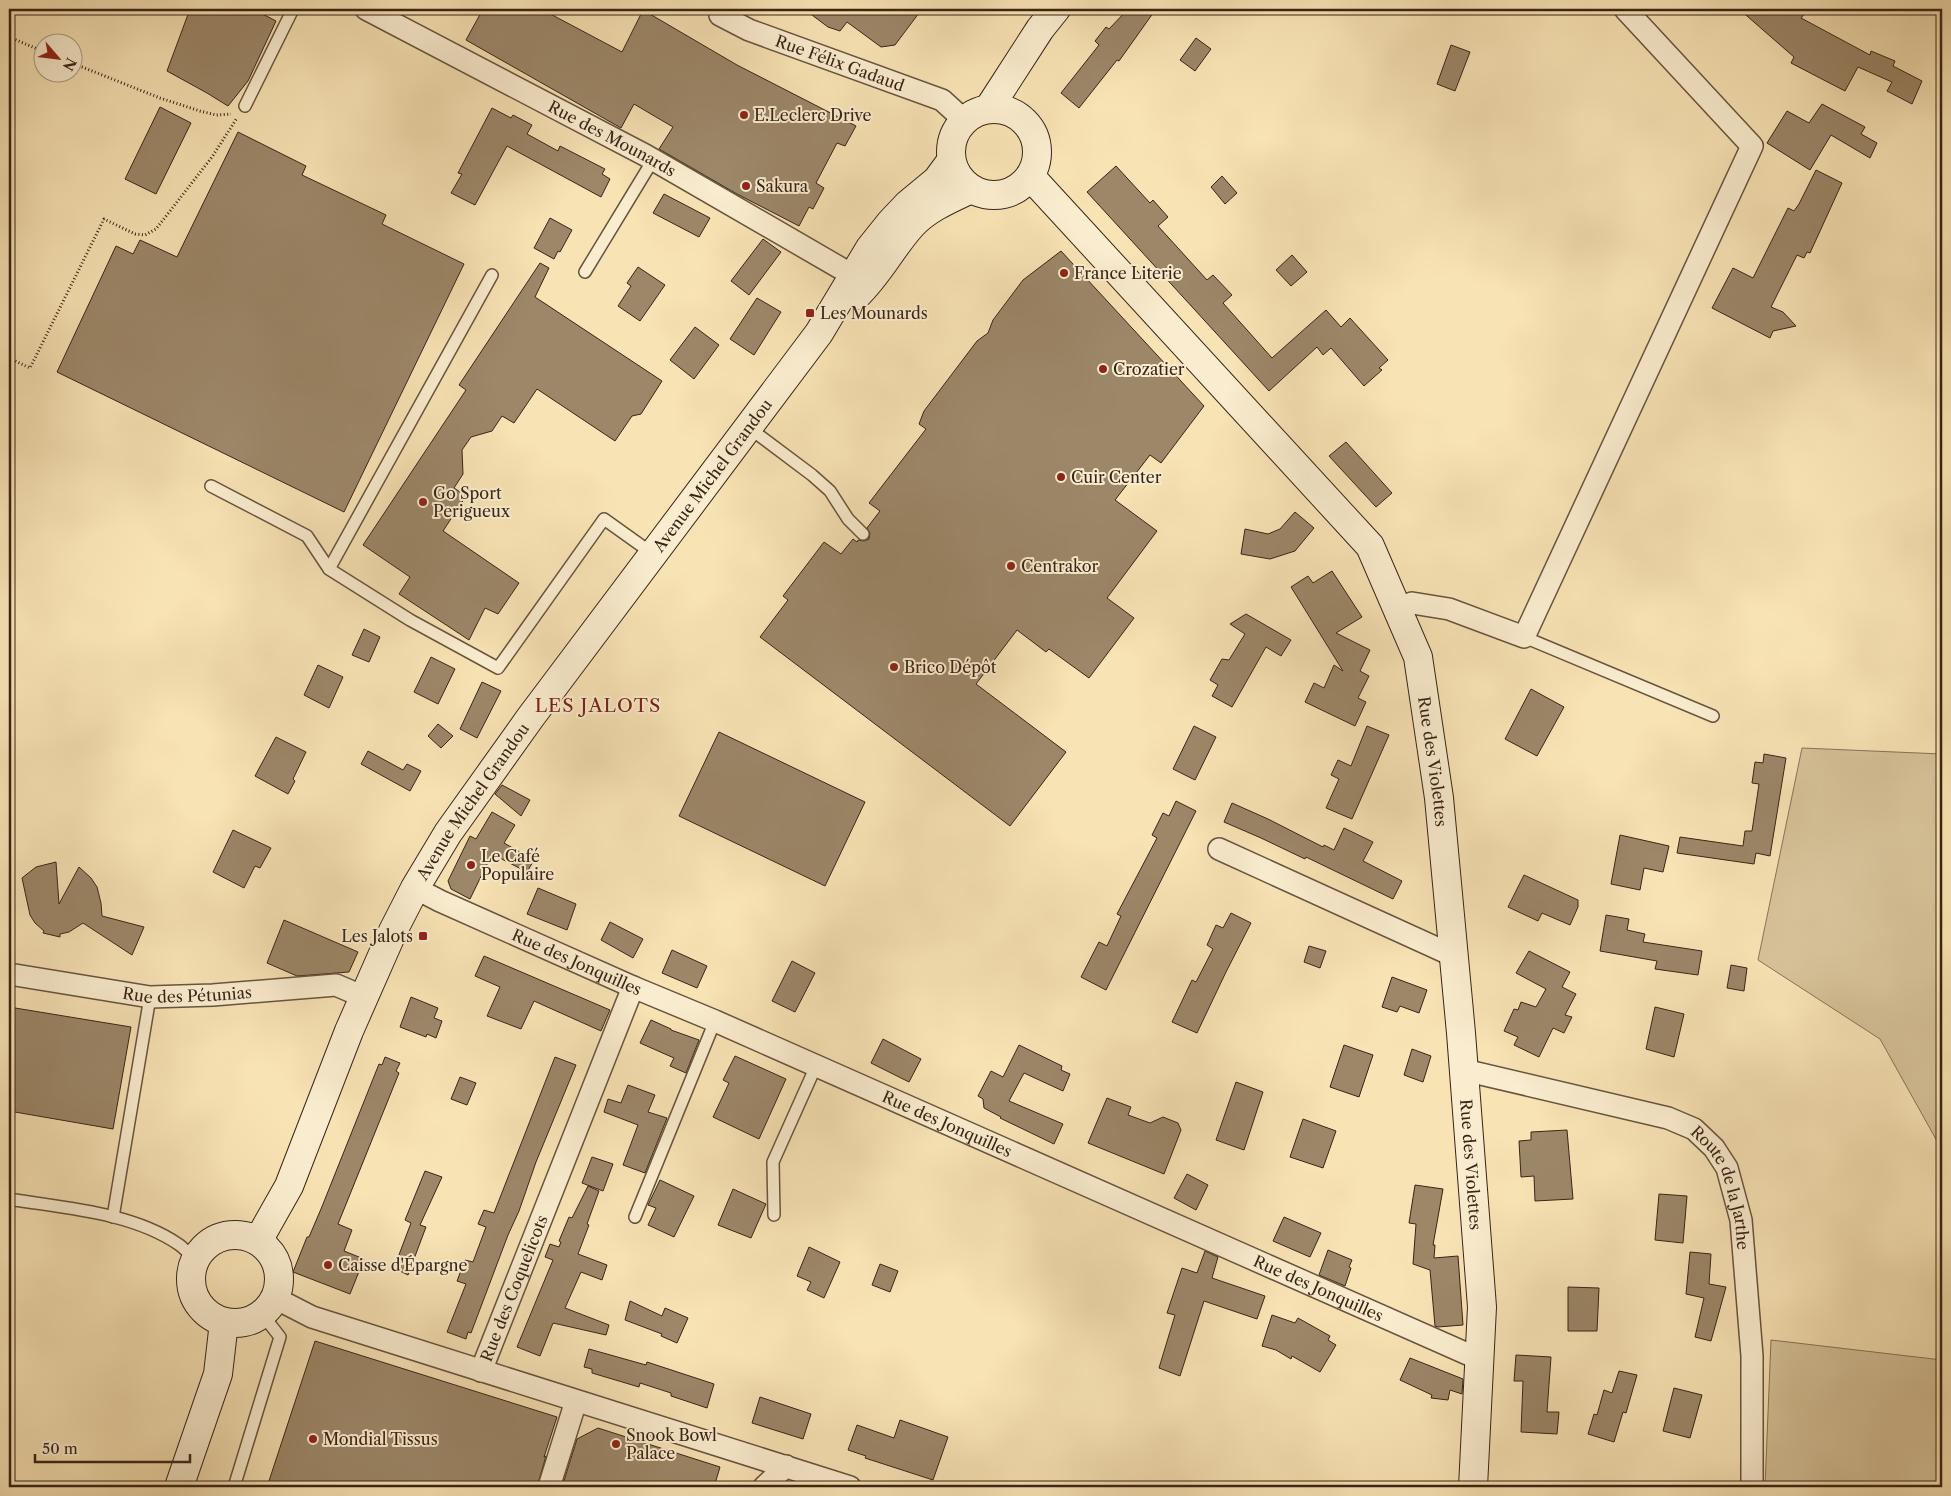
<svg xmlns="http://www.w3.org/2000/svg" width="1951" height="1496" font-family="'Libre Caslon Text',serif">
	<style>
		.green { fill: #d7c39a; stroke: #887458 }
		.building { fill: #9c8769; stroke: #382417 }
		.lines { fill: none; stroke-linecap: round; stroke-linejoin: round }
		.lane-casing { stroke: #68543e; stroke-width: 14 }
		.street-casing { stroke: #68543e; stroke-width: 24 }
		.secondary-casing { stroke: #382417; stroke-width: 30 }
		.path { stroke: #382417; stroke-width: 3; stroke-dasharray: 1 2.5; stroke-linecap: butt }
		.lane { stroke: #faedcf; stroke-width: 11 }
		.street { stroke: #faedcf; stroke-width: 21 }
		.secondary { stroke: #faedcf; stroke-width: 28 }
		.poi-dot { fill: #8f2418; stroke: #faedcf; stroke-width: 2 }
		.labels { text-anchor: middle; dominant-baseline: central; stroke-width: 4; stroke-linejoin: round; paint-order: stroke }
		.street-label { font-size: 16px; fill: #382417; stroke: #faedcf }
		.poi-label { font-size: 16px; fill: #382417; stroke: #faedcf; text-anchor: start }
		.quarter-label { font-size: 19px; letter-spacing: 1px; fill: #7a1f14; stroke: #faedcf }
	</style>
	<rect width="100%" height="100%" fill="#f8e3b5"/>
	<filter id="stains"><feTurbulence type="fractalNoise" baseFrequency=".004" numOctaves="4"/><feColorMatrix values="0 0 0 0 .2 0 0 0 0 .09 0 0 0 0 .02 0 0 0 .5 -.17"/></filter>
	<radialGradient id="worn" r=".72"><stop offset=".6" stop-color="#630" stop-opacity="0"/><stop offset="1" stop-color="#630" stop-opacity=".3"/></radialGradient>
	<g class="green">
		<polygon points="1802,748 1942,754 1942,1150 1880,1039 1758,960"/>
		<polygon points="1771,1340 1942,1360 1942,1487 1765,1487"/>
	</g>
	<g class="building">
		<polygon points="190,9 253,9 276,21 248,81 228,106 207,93 167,71"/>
		<polygon points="483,9 541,9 622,52 643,10 737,65 856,126 845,146 837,143 816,183 824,188 813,209 809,207 799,226 737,194 659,149 673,127 634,104 621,128 466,40"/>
		<polygon points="804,9 922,9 895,45 881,47 847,22 840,31 828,27"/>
		<polygon points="1128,9 1156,9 1119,61 1117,60 1079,108 1061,93 1099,45 1095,41 1106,27 1109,29"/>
		<polygon points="1739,9 1809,9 1801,18 1870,55 1871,51 1895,61 1893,66 1922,81 1912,104 1887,91 1892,82 1858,67 1845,91 1791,63 1794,57"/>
		<polygon points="1196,38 1211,49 1195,71 1180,60"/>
		<polygon points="1451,45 1470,52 1455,91 1437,84"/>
		<polygon points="1822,104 1865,127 1861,134 1877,143 1870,158 1831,135 1810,170 1767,143 1787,111 1809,123"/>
		<polygon points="160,107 191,123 156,194 125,179"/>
		<polygon points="492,108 511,118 513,115 532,125 527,134 558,151 560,146 605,169 602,174 610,179 601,197 507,146 475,205 451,193 462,174 458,173"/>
		<polygon points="238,132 306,166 302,175 386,215 382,224 464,264 344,512 57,372 116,246 133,254 140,240 177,257"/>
		<polygon points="1116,166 1150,203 1153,200 1168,217 1158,226 1207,280 1213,275 1232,295 1223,303 1272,358 1326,310 1341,327 1350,318 1388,360 1379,368 1382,370 1364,386 1331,348 1323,355 1317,347 1269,391 1087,192"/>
		<polygon points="1816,170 1842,183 1810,253 1807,252 1804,258 1797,255 1771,307 1783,312 1796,326 1773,331 1770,338 1712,308 1733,268 1753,278 1788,208 1794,211 1799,204"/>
		<polygon points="1222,176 1237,193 1225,204 1211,187"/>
		<polygon points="664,194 710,218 699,237 653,213"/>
		<polygon points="550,218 572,230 560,252 558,251 554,259 534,248"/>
		<polygon points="763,239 781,252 749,295 731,281"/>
		<polygon points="1061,251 1204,406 1161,463 1150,455 1115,500 1157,531 1107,598 1134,618 1089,678 1049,649 1046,652 1017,630 976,684 1066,752 1010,826 760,637 788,600 783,596 824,542 841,554 853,539 857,542 858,540 864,541 869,539 870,533 867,528 880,511 869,503 926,429 919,424 924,411 977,341 988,333 993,320 1023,280"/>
		<polygon points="1292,255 1307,272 1291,286 1276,270"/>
		<polygon points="540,263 549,268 535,297 662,381 641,414 632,416 615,441 537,389 514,423 502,416 492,431 471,437 462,450 463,474 454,488 466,496 443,531 519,583 498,614 485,608 469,640 399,594 410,577 363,545 466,390 459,385"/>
		<polygon points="638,267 665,285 640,321 618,306 631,286 627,283"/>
		<polygon points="757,298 781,312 754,355 730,339"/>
		<polygon points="695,327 719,345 694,379 670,360"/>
		<polygon points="1346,442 1392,493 1376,507 1329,456"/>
		<polygon points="1295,512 1314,528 1295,551 1270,559 1241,554 1245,529 1268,534 1280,529"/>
		<polygon points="1332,571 1362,617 1336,633 1370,650 1360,671 1369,676 1358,698 1366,702 1355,726 1305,702 1314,683 1324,688 1334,665 1343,671 1291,587 1308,576 1313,583"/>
		<polygon points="1246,614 1291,640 1281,656 1266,647 1232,707 1212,696 1218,685 1210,680 1222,659 1229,660 1245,634 1230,624"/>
		<polygon points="364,629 380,637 369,662 352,655"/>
		<polygon points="431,657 455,669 438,704 414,692"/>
		<polygon points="318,665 343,677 329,708 304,695"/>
		<polygon points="482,682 501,691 477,738 460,729"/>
		<polygon points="1531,689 1564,707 1537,756 1505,739"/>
		<polygon points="438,724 453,736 441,748 428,736"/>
		<polygon points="1194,726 1216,737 1195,780 1173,769"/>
		<polygon points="1367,726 1389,735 1352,819 1326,808 1339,779 1331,775 1338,760 1351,766"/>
		<polygon points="719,732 865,802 825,886 679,816"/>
		<polygon points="276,737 306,752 293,779 295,781 288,794 255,776"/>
		<polygon points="368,751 403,770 407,764 421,771 410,791 361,764"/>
		<polygon points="1764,754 1786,758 1770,856 1756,853 1754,864 1677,853 1680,837 1743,846 1745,831 1752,831 1759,784 1752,783 1755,762 1763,763"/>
		<polygon points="502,785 530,800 521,816 495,794"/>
		<polygon points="1176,801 1196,811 1106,990 1081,977 1099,942 1107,946 1121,916 1117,914 1157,838 1152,835 1163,813 1169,816"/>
		<polygon points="1232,803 1268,819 1323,847 1324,845 1334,850 1344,828 1373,842 1363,861 1402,881 1393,899 1306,857 1305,859 1261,838 1224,822"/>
		<polygon points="492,812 515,825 504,843 534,860 527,872 492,854 470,899 451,889 448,881 470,836 476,839"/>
		<polygon points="233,830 271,848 260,868 255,866 244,888 213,872"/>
		<polygon points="1620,835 1669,846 1663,872 1644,868 1640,890 1611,884"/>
		<polygon points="56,862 59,904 79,867 91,878 97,887 101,903 102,916 144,927 132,955 83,923 69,932 60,934 60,937 43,933 44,931 35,923 30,915 22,878 36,867"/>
		<polygon points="1524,875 1578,900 1578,907 1570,925 1542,913 1538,921 1508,907"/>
		<polygon points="538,888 576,904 567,930 527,914"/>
		<polygon points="1231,913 1251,923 1226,972 1197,1033 1172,1022 1192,980 1196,982 1213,949 1207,945 1216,925 1223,928"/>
		<polygon points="1606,915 1629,919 1627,930 1645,934 1643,942 1702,951 1698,975 1655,969 1657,961 1600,951"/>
		<polygon points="284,920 358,952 349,972 297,976 267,963"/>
		<polygon points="610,922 643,939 633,958 601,940"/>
		<polygon points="1309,946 1326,951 1320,968 1304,962"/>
		<polygon points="672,950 707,966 697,988 662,973"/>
		<polygon points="1529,951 1570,972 1562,987 1576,994 1565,1015 1572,1017 1564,1033 1553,1028 1539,1057 1514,1045 1518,1037 1504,1031 1514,1009 1518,1010 1521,1002 1536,1007 1546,989 1516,973"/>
		<polygon points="484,956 610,1010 601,1031 534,1001 521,1029 487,1016 500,987 475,976"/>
		<polygon points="792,961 815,973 795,1012 772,1001"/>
		<polygon points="1731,965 1747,968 1744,991 1727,988"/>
		<polygon points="1392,977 1427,990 1419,1013 1400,1006 1397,1012 1382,1007"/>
		<polygon points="411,997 438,1008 434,1018 442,1021 436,1038 427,1034 426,1037 400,1027"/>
		<polygon points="9,1007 131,1027 113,1129 9,1111"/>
		<polygon points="1655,1007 1684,1014 1674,1057 1646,1049"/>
		<polygon points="651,1020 671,1029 671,1030 699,1040 686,1073 670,1066 674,1058 640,1043"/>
		<polygon points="883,1039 921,1059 909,1082 871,1063"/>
		<polygon points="1019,1045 1062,1066 1061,1070 1070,1074 1063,1091 1024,1073 1009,1101 1063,1124 1054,1144 1000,1118 1001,1117 984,1108 983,1099 978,1096 991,1071 1003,1077"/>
		<polygon points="1344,1045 1373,1055 1359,1097 1330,1087"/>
		<polygon points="1412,1049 1431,1056 1423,1082 1404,1075"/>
		<polygon points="735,1056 786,1079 759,1139 713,1117 729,1083 723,1080"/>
		<polygon points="385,1057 400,1063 396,1071 399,1073 338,1224 352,1230 344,1251 364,1259 350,1294 293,1272 307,1237 309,1237 321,1209 379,1064 382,1065"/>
		<polygon points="555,1057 576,1065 536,1162 519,1211 508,1235 471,1333 468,1332 466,1339 447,1332 466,1284 457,1281 465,1260 473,1262 486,1227 478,1224 484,1210 494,1213"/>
		<polygon points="460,1077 476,1083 467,1105 451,1099"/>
		<polygon points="1236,1082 1263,1092 1244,1150 1216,1140"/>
		<polygon points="628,1085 655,1095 648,1112 667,1118 645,1173 623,1165 638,1125 604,1112 608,1099 621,1103"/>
		<polygon points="1107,1098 1131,1107 1128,1115 1150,1123 1163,1117 1178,1123 1181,1130 1164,1174 1088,1143"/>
		<polygon points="1303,1119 1336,1131 1323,1168 1290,1157"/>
		<polygon points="1567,1130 1573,1199 1535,1201 1534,1176 1521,1177 1519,1141 1531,1140 1531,1132"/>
		<polygon points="592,1157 613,1164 603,1191 582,1183"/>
		<polygon points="425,1171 442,1177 420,1225 426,1227 408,1275 394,1268 411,1223 405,1220"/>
		<polygon points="1187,1174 1208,1185 1196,1210 1174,1198"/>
		<polygon points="660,1180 694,1196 674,1237 648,1225 656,1208 648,1205"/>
		<polygon points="1415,1185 1443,1189 1433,1245 1435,1245 1434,1258 1458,1256 1463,1325 1438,1327 1435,1326 1430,1270 1413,1264 1416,1224 1409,1223"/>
		<polygon points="588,1186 599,1191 587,1224 589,1225 578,1254 607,1265 602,1280 581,1272 565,1308 609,1325 606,1335 553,1323 540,1356 517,1347 553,1260 545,1257 550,1244 559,1247 561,1242 559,1241 569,1217 572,1218"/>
		<polygon points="733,1189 766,1204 751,1238 718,1225"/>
		<polygon points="1659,1194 1687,1196 1683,1243 1655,1240"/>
		<polygon points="1284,1217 1321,1233 1310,1257 1273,1241"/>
		<polygon points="809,1247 840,1262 824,1298 807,1290 811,1282 797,1276"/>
		<polygon points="1328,1250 1352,1260 1349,1267 1351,1268 1345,1286 1319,1275"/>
		<polygon points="1205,1251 1218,1257 1212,1278 1265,1296 1257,1319 1204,1301 1180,1376 1159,1368 1175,1315 1167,1313 1182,1268 1197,1273"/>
		<polygon points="1690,1252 1711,1254 1709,1284 1726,1287 1711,1341 1695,1337 1704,1298 1686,1294"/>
		<polygon points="880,1264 898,1271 890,1292 872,1285"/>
		<polygon points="1568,1287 1599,1288 1597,1331 1568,1331"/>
		<polygon points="630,1301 662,1316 665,1308 688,1318 677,1343 661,1336 662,1334 625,1320"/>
		<polygon points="1272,1315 1295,1323 1298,1318 1330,1336 1328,1340 1336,1345 1320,1372 1292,1356 1291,1359 1276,1350 1262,1346"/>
		<polygon points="315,1341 557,1417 544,1457 546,1456 537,1487 267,1487"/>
		<polygon points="589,1349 646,1365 647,1362 714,1384 707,1408 671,1396 671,1393 640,1383 639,1387 592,1373 592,1369 584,1367"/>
		<polygon points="1516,1355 1551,1357 1547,1412 1559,1412 1557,1434 1521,1432 1523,1381 1514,1381"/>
		<polygon points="1410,1358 1463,1379 1462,1394 1450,1390 1448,1400 1431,1398 1432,1395 1400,1380"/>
		<polygon points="1619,1371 1637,1375 1626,1413 1623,1412 1614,1442 1588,1434 1594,1414 1597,1415 1604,1390 1612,1393"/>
		<polygon points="1674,1388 1702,1395 1690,1438 1663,1431"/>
		<polygon points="760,1397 811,1414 803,1439 752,1423"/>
		<polygon points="900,1420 948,1437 933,1480 865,1458 866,1456 848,1450 857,1425 894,1438"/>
		<polygon points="598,1428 720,1467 714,1487 562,1487 577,1439"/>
	</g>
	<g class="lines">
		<defs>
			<g id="lane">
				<polyline points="245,106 293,9"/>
				<polyline points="585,272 653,160"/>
				<polyline points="748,427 812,475 830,491 848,519 863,534"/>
				<polyline points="211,486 307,536 329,569 410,620 498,668 604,519 653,554"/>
				<polyline points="329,569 492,275"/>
				<polyline points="1524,637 1713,716"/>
				<path d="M9,1199C63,1208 131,1212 178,1244C184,1248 189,1254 195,1259"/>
				<polyline points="774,1215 773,1162 816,1066"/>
				<polyline points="113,1217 150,997"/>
				<polyline points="635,1217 715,1021"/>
				<polyline points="234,1487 280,1337 262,1314"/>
			</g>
			<g id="street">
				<path id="s1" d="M366,9L645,155L854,276"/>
				<path id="s2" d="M723,9L720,15L749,30L942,100L964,120"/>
				<polyline points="1398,609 1412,603 1449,609 1524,637 1752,146 1625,9"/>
				<polyline points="1219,849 1454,956"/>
				<path id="s3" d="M415,888L440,901L633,987L715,1021L1481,1360"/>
				<path id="s4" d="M9,974L150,997L213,995L336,985L364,997"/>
				<path id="s5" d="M1464,1070L1668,1118L1694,1129L1714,1148L1727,1168L1741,1220L1752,1356V1487"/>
				<polyline points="275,1298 312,1317 850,1487"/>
				<path id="s6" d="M481,1371L633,987"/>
				<polyline points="549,1487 576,1401"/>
				<polyline points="764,1487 786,1466"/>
			</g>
			<g id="secondary">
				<polyline points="989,108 1040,29 1056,9"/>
				<circle cx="994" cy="152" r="43"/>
				<path id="s7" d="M1030,176L1370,546L1418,657L1439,798L1461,1033L1482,1307L1473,1487"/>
				<path d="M857,295C879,274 892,247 912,225C928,208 950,199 971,189"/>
				<circle cx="235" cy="1279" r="44"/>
				<path id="s8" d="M258,1241L289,1186L349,1031L393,931L415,888L448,833L530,718L819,333L870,248L890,223L908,204L937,180L951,161"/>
				<polyline points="179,1487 218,1374 224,1322"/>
			</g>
		</defs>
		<use href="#lane" class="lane-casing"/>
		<use href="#street" class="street-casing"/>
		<use href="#secondary" class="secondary-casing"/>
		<g class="path">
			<polyline points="9,37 42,51"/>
			<polyline points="72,63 160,98 200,111 216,115 231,114"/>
			<polyline points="9,358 30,368 104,219 135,234 145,235 156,229 212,157 237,118"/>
		</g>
		<use href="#lane" class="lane"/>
		<use href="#street" class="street"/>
		<use href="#secondary" class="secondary"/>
	</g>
	<g class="poi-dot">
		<circle cx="744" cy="115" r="5"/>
		<circle cx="746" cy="186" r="5"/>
		<circle cx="1064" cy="273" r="5"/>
		<rect x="805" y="308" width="10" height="10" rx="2.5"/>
		<circle cx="1103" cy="369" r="5"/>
		<circle cx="1061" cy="477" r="5"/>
		<circle cx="423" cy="502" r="5"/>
		<circle cx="1011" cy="566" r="5"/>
		<circle cx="894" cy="667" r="5"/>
		<circle cx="471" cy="865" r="5"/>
		<rect x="418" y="931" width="10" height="10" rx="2.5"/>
		<circle cx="328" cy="1265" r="5"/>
		<circle cx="313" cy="1439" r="5"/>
		<circle cx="616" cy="1444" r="5"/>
	</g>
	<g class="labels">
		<g class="street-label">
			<text stroke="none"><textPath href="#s2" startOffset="136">Rue Félix Gadaud</textPath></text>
			<text stroke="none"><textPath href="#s1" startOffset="278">Rue des Mounards</textPath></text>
			<text stroke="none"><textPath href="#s8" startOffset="896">Avenue Michel Grandou</textPath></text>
			<text stroke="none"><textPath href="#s7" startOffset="729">Rue des Violettes</textPath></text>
			<text stroke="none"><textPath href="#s8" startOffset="491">Avenue Michel Grandou</textPath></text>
			<text stroke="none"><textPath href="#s3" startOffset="178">Rue des Jonquilles</textPath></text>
			<text stroke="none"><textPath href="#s4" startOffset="180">Rue des Pétunias</textPath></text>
			<text stroke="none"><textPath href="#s3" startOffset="582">Rue des Jonquilles</textPath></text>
			<text stroke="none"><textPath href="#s7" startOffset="1134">Rue des Violettes</textPath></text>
			<text stroke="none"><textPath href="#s5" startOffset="305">Route de la Jarthe</textPath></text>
			<text stroke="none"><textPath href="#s6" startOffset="89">Rue des Coquelicots</textPath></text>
			<text stroke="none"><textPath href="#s3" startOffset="988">Rue des Jonquilles</textPath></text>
		</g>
		<g class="poi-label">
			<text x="754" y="115">E.Leclerc Drive</text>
			<text x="756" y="186">Sakura</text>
			<text x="1074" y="273">France Literie</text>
			<text x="820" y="313">Les Mounards</text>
			<text x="1113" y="369">Crozatier</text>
			<text x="1071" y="477">Cuir Center</text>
			<text x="433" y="493">Go Sport<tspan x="433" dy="18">Perigueux</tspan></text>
			<text x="1021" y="566">Centrakor</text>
			<text x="904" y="667">Brico Dépôt</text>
			<text x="481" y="856">Le Café<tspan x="481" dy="18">Populaire</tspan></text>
			<text x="413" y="936" text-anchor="end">Les Jalots</text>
			<text x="338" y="1265">Caisse d'Épargne</text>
			<text x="626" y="1435">Snook Bowl<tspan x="626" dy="18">Palace</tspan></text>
			<text x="323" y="1439">Mondial Tissus</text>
		</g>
		<g class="quarter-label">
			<text x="598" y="705">LES JALOTS</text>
		</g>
	</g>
	<rect width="1951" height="1496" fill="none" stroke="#f8e3b5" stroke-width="30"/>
	<rect x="10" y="10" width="1931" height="1476" fill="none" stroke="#382417" stroke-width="2.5"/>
	<rect x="15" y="15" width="1921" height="1466" fill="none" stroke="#382417"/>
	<g transform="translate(58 58) rotate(118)"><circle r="24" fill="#faedcf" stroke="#ac9d85"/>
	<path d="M0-4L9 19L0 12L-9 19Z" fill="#8f2418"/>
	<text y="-8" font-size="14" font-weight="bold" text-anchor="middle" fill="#382417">N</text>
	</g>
	<path d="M35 1454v8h155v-8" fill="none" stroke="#382417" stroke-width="2.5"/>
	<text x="42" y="1454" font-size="15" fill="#382417" stroke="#faedcf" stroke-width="4" paint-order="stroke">50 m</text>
	<rect width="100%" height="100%" filter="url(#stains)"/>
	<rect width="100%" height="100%" fill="url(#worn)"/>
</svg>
